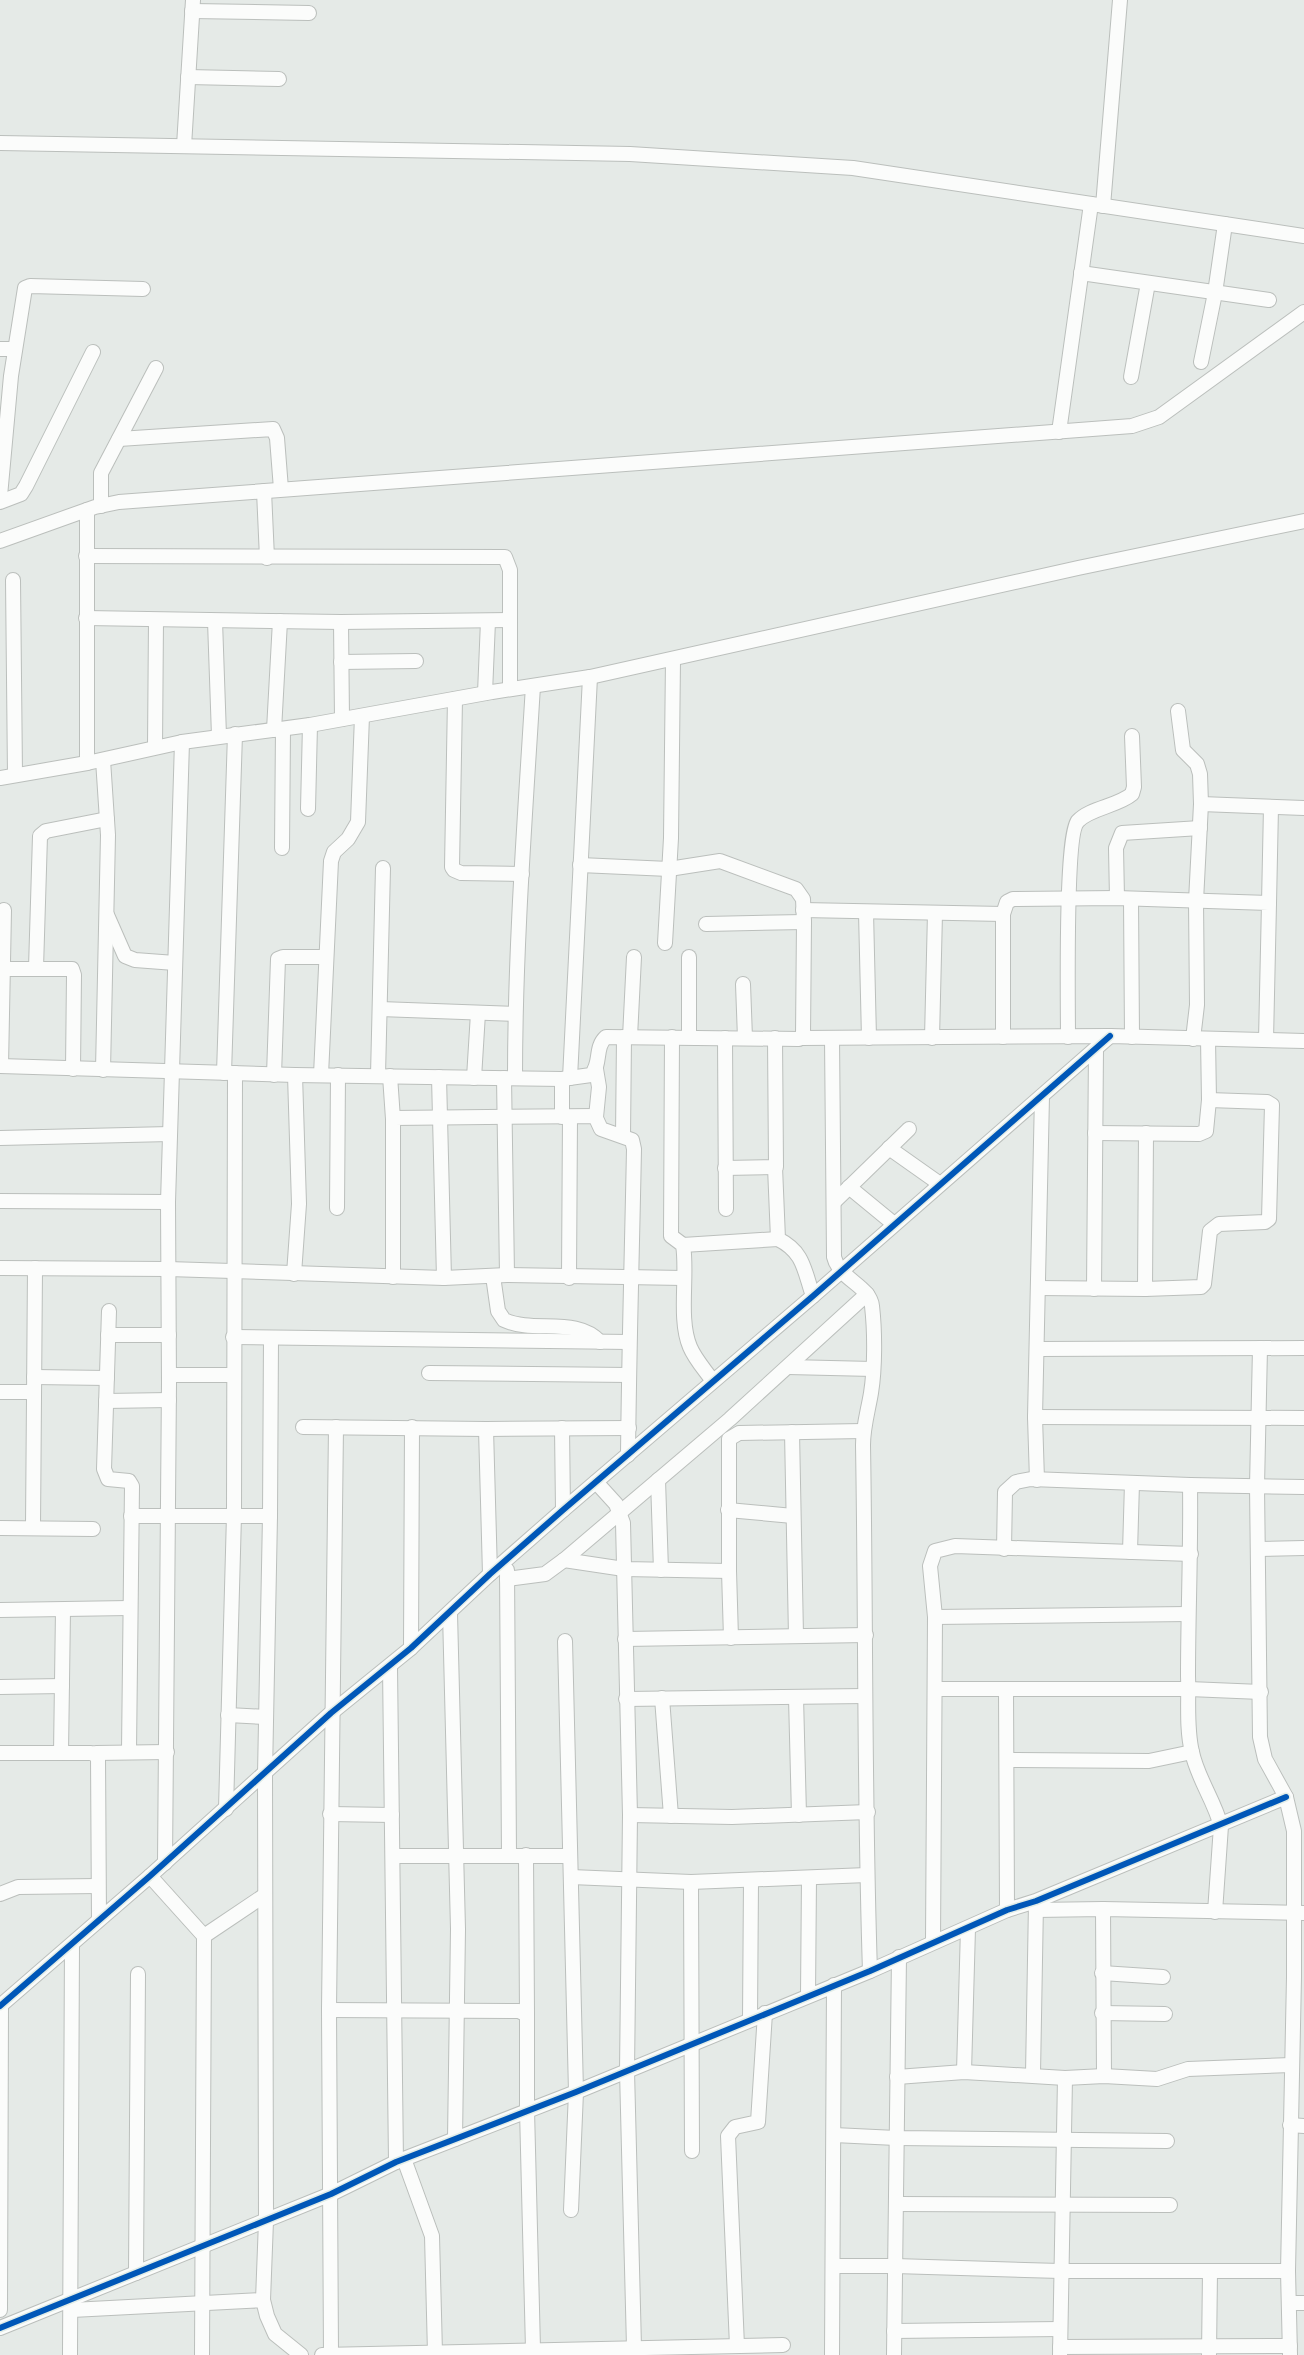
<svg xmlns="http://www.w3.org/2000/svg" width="1304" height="2355" font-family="'Varela Round',sans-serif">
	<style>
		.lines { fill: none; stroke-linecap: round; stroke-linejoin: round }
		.minor-casing { stroke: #bbbfbc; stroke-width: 16 }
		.minor { stroke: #fbfcfb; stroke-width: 14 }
		.cycleway-casing { stroke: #e2ede7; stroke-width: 9 }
		.cycleway { stroke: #0057b8; stroke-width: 6 }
	</style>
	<rect width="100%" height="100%" fill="#e5eae7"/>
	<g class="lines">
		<defs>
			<g id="minor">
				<polyline points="192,11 309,13"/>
				<polyline points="188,77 279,79"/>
				<polyline points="0,143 630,154 853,168 1304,236"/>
				<polyline points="184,146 193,0"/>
				<polyline points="1103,206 1120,0"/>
				<polyline points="1081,273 1269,300"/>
				<polyline points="0,349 15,349"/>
				<polyline points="1201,362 1215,293 1225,224"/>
				<polyline points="1131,377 1148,283"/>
				<polyline points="1059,432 1091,204"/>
				<polyline points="119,439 273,429 277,438 281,489"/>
				<polyline points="264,491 267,558"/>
				<polyline points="0,496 11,376 25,288 30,286 143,289"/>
				<polyline points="0,502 21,494 26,486 93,352"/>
				<polyline points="101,506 101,473 156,368"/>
				<polyline points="0,541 95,507 119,502 1132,426 1159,417 1304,312"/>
				<polyline points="86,556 505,557 510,570 510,689"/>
				<polyline points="13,580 15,775"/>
				<polyline points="86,618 341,622 510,620"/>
				<polyline points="215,621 219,736"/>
				<polyline points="341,622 342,719"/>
				<polyline points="341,662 416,661"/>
				<polyline points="485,693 488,621"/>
				<polyline points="455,699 452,867 454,870 461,873 522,874"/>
				<polyline points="1178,711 1183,750 1197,764 1200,774 1201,804 1196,901 1197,1005 1193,1039"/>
				<polyline points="274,730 280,621"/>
				<polyline points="155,747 156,620"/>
				<polyline points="103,760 108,835 103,1070"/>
				<polyline points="87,763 87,510"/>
				<polyline points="0,778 87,763 182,742 310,725 492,692 590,677 1078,568 1304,521"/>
				<polyline points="1201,804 1304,808"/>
				<polyline points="308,809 310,725"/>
				<polyline points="282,848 283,729"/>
				<polyline points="1117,898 1116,848 1122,833 1200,828"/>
				<polyline points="1131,899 1132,1037"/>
				<polyline points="1269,903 1271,807"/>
				<polyline points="803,910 1003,914"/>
				<polyline points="866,912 869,1038"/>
				<polyline points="107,915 125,956 135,960 175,963"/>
				<polyline points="706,924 804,922"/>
				<polyline points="665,943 671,838 673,660"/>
				<polyline points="689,957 689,1037"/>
				<polyline points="36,968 40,836 46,831 107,819"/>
				<polyline points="0,969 72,969 74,975 73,1069"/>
				<polyline points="743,984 745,1038"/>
				<polyline points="380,1009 515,1014"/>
				<polyline points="630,1037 634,957"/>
				<path d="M672,1037L671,1236L683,1245C688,1274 678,1319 690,1347C695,1359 705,1370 712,1380"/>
				<polyline points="1003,1037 1003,914 1007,902 1013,899 1117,898 1269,903 1266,1040"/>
				<path d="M1068,1037C1068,1008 1065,834 1078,821C1090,808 1118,806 1132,794L1134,787L1132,736"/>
				<polyline points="725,1038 726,1209"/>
				<polyline points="801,1038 1110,1036 1304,1041"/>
				<path d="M832,1038L834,1257C839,1279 870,1286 872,1306C875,1332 875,1368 871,1393C868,1411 863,1427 863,1445C866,1621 864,1796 870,1971"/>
				<polyline points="932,1038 935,913"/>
				<path d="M0,1066L295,1075L562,1079L591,1075C602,1063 594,1048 606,1037L799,1039L803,1036L804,922L803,899L796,889L720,861L669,869L580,865"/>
				<polyline points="1,1066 4,910"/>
				<polyline points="224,1073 235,734"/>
				<polyline points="274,1075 278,959 283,957 326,957"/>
				<polyline points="321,1075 331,861 334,852 348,839 358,822 362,716"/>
				<polyline points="378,1075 383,868"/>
				<polyline points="390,1076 393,1119"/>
				<polyline points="439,1077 444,1278"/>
				<polyline points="474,1078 478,1013"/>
				<polyline points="504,1078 507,1275"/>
				<path d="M515,1078C515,947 525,817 533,686"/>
				<polyline points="570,1078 590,677"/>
				<polyline points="562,1117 562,1079"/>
				<polyline points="596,1117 599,1087 596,1069"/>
				<polyline points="1095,1133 1199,1134 1206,1131 1209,1100 1208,1039"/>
				<polyline points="623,1136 624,1037"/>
				<polyline points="0,1138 170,1134"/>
				<polyline points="889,1148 940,1184"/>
				<path d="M775,1167L778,1239C804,1252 804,1270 813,1296"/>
				<polyline points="725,1168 776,1167 775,1038"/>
				<polyline points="849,1187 894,1224"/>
				<polyline points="0,1201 168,1202"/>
				<polyline points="835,1201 909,1129"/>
				<polyline points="337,1208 338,1075"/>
				<polyline points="683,1245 778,1239"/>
				<polyline points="0,1268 168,1269 444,1278 507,1275 683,1278"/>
				<polyline points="294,1274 299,1204 295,1075"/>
				<path d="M493,1276L498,1311L504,1320C534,1334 576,1316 600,1342"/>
				<path d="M393,1277V1118L595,1116L601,1129L632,1140L634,1149C632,1251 629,1353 628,1455"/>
				<polyline points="569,1278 570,1117"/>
				<polyline points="1038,1288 1145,1289 1201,1287 1204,1284 1210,1231 1219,1224 1265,1222 1269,1219 1272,1105 1267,1102 1209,1100"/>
				<polyline points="1094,1289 1096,1049"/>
				<polyline points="1145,1289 1146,1133"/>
				<polyline points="109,1311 104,1469 108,1479 129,1481 132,1486 129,1751"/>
				<polyline points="108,1335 169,1335"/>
				<polyline points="233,1337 629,1342"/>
				<polyline points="1260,1348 1257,1486 1260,1737 1265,1759 1286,1797 1294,1831 1294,1977 1288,2271 1290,2355"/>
				<polyline points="1038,1349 1304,1348"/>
				<polyline points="788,1367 873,1369"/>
				<polyline points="429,1373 629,1375"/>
				<polyline points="169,1375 233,1375"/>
				<polyline points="34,1377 107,1378"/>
				<polyline points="0,1392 34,1392"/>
				<polyline points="106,1401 169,1400"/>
				<polyline points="1035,1417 1304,1418"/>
				<polyline points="303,1427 486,1429 629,1428"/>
				<polyline points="562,1428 563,1510"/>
				<polyline points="486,1429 490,1574"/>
				<polyline points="792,1432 796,1636"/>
				<polyline points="658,1480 661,1570"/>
				<polyline points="1037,1480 1035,1417 1042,1096"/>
				<polyline points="596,1482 616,1504 623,1523 630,1815 627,2071 634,2347"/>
				<path d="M1190,1485C1191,1549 1188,1612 1188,1676C1189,1700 1186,1728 1192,1752C1197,1777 1214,1800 1221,1826L1215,1912"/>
				<polyline points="728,1510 793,1516"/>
				<polyline points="131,1516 270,1516"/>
				<polyline points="0,1528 93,1529"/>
				<polyline points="33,1528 35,1268"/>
				<polyline points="1004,1549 1005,1492 1016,1482 1031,1479 1190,1485 1304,1487"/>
				<polyline points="1258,1549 1304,1548"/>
				<polyline points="1130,1552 1132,1483"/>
				<polyline points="564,1560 624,1569 729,1571"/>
				<polyline points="507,1570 509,1855"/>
				<polyline points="507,1579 545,1574 564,1560 730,1419 867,1294"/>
				<polyline points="0,1610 129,1608"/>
				<polyline points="450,1613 458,1929 455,2139"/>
				<polyline points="935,1617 1188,1614"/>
				<polyline points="731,1638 729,1571 729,1439 739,1433 863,1431"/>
				<polyline points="625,1639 866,1635"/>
				<polyline points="565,1641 576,2092 571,2210"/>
				<polyline points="411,1648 412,1427"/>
				<polyline points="390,1667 396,2162"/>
				<polyline points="0,1687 62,1686"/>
				<polyline points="935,1689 1189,1689 1261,1692"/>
				<polyline points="1006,1689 1007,1910"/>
				<polyline points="796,1697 799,1815"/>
				<polyline points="662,1698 671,1816"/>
				<polyline points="626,1699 865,1696"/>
				<polyline points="228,1715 266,1717"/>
				<polyline points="0,1753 91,1753 98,1756 99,1919"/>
				<polyline points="61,1753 63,1610"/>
				<polyline points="96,1753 167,1752"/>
				<polyline points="1007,1760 1149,1761 1192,1752"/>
				<polyline points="226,1809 234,1515 235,1073"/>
				<polyline points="330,1814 392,1815"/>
				<polyline points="630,1815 732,1817 868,1812"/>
				<polyline points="526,1855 527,2015"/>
				<polyline points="393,1856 570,1856"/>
				<polyline points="165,1863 169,1383 168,1202 182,742"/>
				<polyline points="150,1876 204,1936"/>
				<polyline points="571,1877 691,1882 867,1875"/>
				<polyline points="691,1882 692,2151"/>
				<polyline points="0,1894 18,1887 97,1886"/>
				<polyline points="1103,1909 1104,2076"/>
				<polyline points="1036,1910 1103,1909 1304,1913"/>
				<polyline points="933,1942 935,1617 930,1566 935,1551 955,1546 1191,1554"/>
				<polyline points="1102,1973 1163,1977"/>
				<polyline points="808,1995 809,1878"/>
				<polyline points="0,2006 150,1876 331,1713 411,1648 490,1574 563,1510 813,1296 1110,1036"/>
				<polyline points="329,2010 519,2011 527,2015 527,2110 533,2349"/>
				<polyline points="1102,2013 1165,2014"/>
				<polyline points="750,2019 751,1881"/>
				<polyline points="964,2072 968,1928"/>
				<polyline points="1033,2074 1036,1903"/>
				<polyline points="897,2077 964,2072 1065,2078 1104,2076 1157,2079 1188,2069 1291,2065"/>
				<polyline points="1290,2125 1304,2126"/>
				<polyline points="834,2135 896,2138 1167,2141"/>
				<polyline points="404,2159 432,2236 435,2353"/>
				<polyline points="897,2204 1170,2205"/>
				<polyline points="833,2266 895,2266 1060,2271 1288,2271"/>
				<polyline points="136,2273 138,1974"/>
				<polyline points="263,2300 266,2221 265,1774 270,1516 271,1338"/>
				<polyline points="1289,2303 1304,2303"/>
				<polyline points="0,2310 1,2005"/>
				<polyline points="72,2310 263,2300 267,2316 275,2334 301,2355"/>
				<polyline points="0,2328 331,2194 396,2162 576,2092 870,1971 1007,1910 1036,1901 1286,1797"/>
				<polyline points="894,2331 1060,2329"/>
				<polyline points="737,2346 728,2136 735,2127 758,2122 765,2013"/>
				<polyline points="1060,2347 1290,2346"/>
				<polyline points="331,2354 329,2010 336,1427"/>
				<polyline points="1209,2354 1210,2272"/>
				<polyline points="70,2355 72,1945"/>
				<polyline points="202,2355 204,1936 265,1895"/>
				<polyline points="322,2355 783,2345"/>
				<polyline points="832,2355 834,1985"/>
				<polyline points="894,2355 899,1957"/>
				<polyline points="1060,2355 1065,2078"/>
			</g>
		</defs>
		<use href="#minor" class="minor-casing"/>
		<use href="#minor" class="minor"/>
		<defs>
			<g id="cycleway">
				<polyline points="0,2006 150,1876 331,1713 411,1648 490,1574 563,1510 813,1296 1110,1036"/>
				<polyline points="0,2328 331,2194 396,2162 576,2092 870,1971 1007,1910 1036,1901 1286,1797"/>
			</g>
		</defs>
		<use href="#cycleway" class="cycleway-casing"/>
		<use href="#cycleway" class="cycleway"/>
	</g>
</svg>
